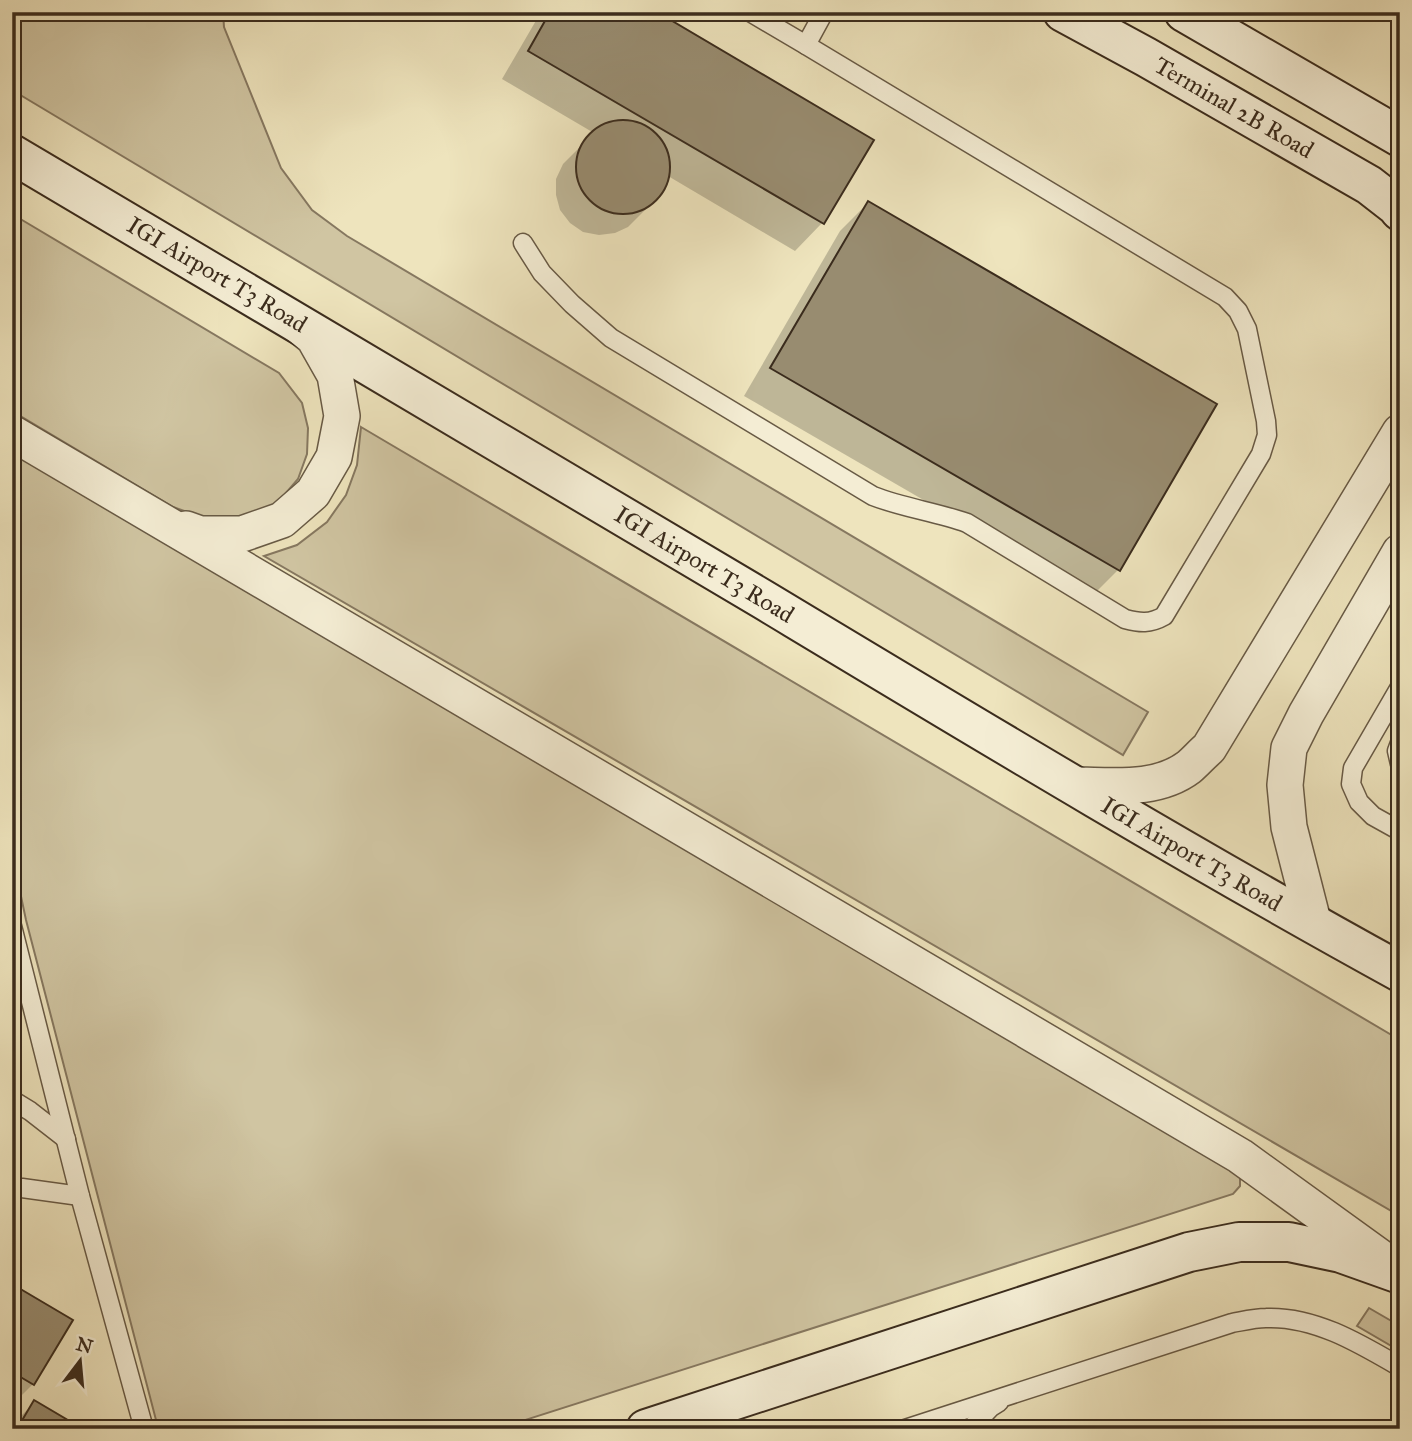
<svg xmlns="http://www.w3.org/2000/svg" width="1412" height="1441" font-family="'IM FELL Great Primer',serif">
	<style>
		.green { fill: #d0c5a2; stroke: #867860; stroke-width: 2 }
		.shadow { fill: #0003 }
		.building { fill: #988c70; stroke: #3b2c1d; stroke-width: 2 }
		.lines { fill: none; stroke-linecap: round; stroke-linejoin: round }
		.lane-casing { stroke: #685a45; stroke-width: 21 }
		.street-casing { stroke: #685a45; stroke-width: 38 }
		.secondary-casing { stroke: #3b2c1d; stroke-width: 42 }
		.lane { stroke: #f4edd4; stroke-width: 18 }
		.street { stroke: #f4edd4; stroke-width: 35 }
		.secondary { stroke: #f4edd4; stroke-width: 38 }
		.labels { text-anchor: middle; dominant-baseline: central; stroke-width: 7; stroke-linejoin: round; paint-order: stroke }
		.street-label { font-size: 24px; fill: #3b2c1d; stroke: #f4edd4 }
	</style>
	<rect width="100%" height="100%" fill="#eee4bd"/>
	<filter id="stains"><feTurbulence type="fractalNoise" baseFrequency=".00286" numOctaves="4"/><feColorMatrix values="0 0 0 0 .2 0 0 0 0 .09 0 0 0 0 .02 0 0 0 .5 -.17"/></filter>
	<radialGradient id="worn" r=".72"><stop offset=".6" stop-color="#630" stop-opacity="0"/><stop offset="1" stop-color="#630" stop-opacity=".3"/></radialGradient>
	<g class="green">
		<polygon points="12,12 223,12 224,27 281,168 312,210 347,236 1148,712 1123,755 12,90"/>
		<polygon points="12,214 279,373 302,403 308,428 307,454 298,479 274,507 244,518 207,519 173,507 12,411"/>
		<polygon points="361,427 1400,1040 1400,1216 264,556 297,545 327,522 346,495 357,465"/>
		<polygon points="12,459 28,460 1232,1168 1240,1177 1240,1186 1233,1194 497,1429 161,1429 156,1420 26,920 12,854"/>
		<polygon points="1369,1308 1400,1326 1400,1351 1357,1326"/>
	</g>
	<g class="shadow">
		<polygon points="541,12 653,12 872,141 822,223 795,251 668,176 660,195 628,227 615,233 599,235 583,232 570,223 560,210 556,195 556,179 563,164 594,133 502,79"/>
		<polygon points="868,203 1118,570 1091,597 744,396 840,231"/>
		<polygon points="12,1286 33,1384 12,1405"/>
		<polygon points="35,1402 80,1429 12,1429 12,1420 16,1423 21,1416"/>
	</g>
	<g class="building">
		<polygon points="550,12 657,12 874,140 824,224 528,51"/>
		<circle cx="623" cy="167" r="47"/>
		<polygon points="868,201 1217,404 1120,571 770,368"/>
		<polygon points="12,1284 73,1320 34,1385 12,1372"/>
		<polygon points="34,1400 83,1429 17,1429"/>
	</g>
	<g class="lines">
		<defs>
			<g id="lane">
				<polyline points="750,12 806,45"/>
				<path d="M523,243L542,273L572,304L611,338L873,496C904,508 936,512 967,523L1125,619C1140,623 1150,624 1164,616L1261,454L1267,435L1266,421L1247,329L1238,311L1225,297L806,45L824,12"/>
				<polyline points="1400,687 1353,768 1351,784 1359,802 1373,816 1400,831"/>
				<polyline points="1400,743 1397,751 1400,764"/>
				<polyline points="12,926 80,1196 144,1429"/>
				<polyline points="12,1100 30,1111 66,1139"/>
				<polyline points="22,1188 80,1196"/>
				<path d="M905,1429L1232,1323C1243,1321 1255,1318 1266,1318C1314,1316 1359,1343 1400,1367"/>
				<polyline points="970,1429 991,1407 999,1402"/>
			</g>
			<g id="street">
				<polyline points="12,433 1240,1156 1388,1263"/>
				<polyline points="186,529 200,534 242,534 282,520 313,493 334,457 342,416 335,375 314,338 298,325"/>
				<path d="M1073,785C1111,785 1156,792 1189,767C1196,761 1202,754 1209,748L1400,432"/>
				<polyline points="1314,925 1289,827 1285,785 1289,748 1306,714 1400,552"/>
			</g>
			<g id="secondary">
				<path id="s1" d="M1063,12L1146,57L1369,185L1396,206L1400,211"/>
				<polyline points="1184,12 1400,137"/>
				<path id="s2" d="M12,154C264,301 514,451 764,600C975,727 1185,854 1400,972"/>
				<polyline points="646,1429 1189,1252 1239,1242 1289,1242 1341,1253 1400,1274"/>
			</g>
		</defs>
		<use href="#lane" class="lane-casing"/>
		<use href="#street" class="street-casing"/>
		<use href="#secondary" class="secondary-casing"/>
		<use href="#lane" class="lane"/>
		<use href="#street" class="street"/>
		<use href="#secondary" class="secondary"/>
	</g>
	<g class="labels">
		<g class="street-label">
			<text stroke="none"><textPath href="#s1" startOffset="196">Terminal 2B Road</textPath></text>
			<text stroke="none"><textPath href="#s2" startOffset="238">IGI Airport T3 Road</textPath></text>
			<text stroke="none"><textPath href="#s2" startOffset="805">IGI Airport T3 Road</textPath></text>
			<text stroke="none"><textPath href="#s2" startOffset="1372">IGI Airport T3 Road</textPath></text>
		</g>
	</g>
	<rect width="1412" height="1441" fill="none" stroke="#eee4bd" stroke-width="42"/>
	<rect x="14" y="14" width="1384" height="1413" fill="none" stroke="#3b2c1d" stroke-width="3.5"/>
	<rect x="21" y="21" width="1370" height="1399" fill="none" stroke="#3b2c1d" stroke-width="2"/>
	<g transform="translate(80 1361) rotate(16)" stroke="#f4edd4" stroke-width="5" paint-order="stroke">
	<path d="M0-5L12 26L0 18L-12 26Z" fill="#3b2c1d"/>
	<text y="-10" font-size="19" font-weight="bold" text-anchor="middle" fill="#3b2c1d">N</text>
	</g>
	<rect width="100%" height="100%" filter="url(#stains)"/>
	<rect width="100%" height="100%" fill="url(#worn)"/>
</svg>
